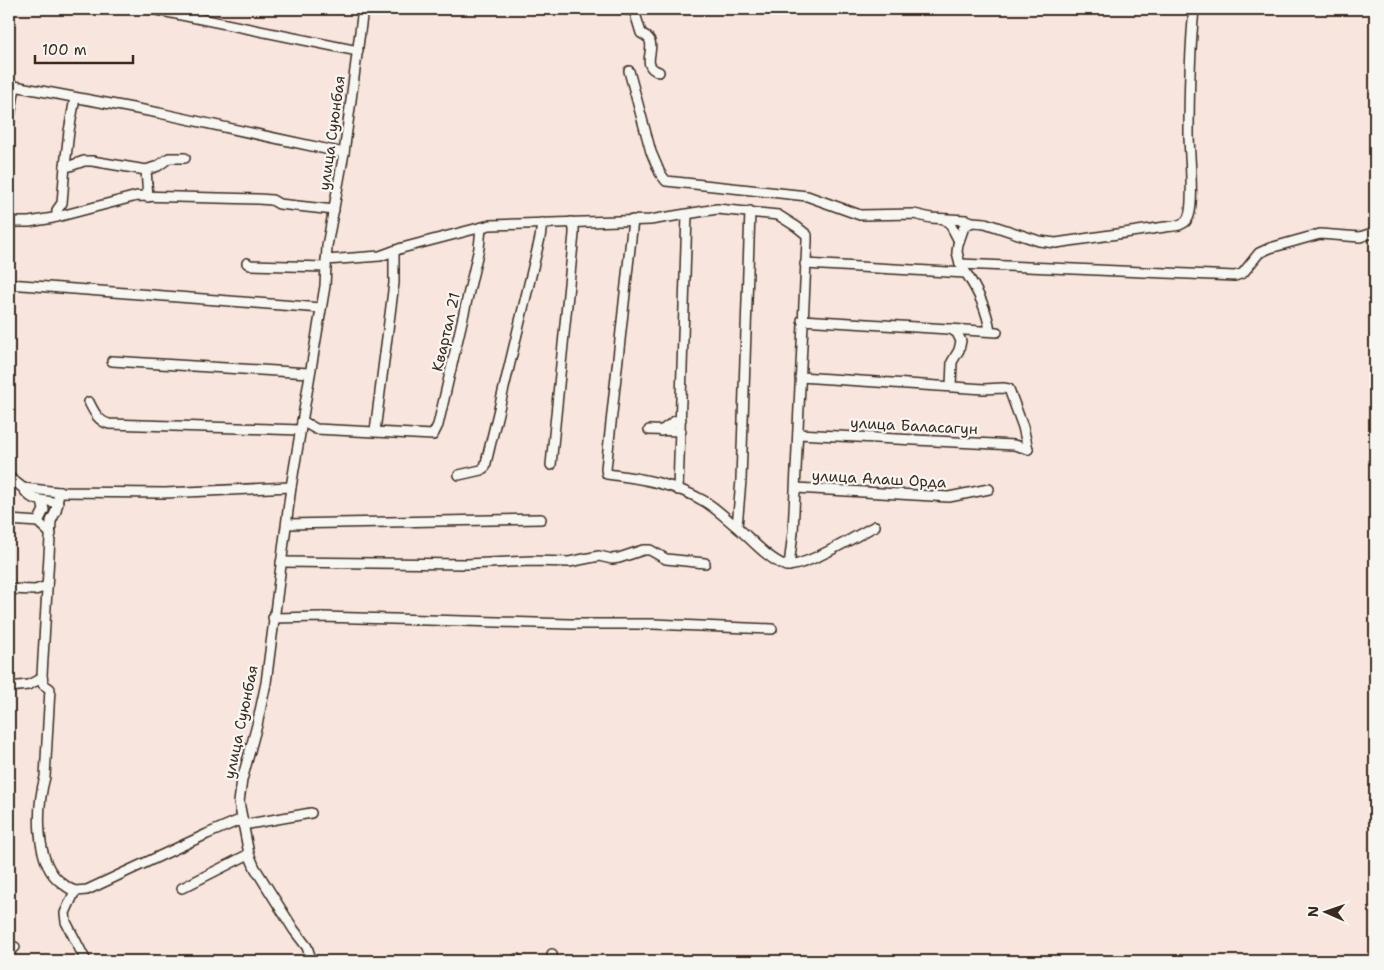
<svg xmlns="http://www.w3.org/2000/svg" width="1384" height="970" font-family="'Shantell Sans',sans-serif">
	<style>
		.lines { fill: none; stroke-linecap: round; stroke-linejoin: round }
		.minor-casing { stroke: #3b2a1e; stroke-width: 12 }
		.minor { stroke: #f6f6f2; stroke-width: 9 }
		.labels { text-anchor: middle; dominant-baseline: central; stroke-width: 4.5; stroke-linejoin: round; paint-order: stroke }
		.street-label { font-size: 15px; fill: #3b2a1e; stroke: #f6f6f2 }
	</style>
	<rect width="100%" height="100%" fill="#f7e5de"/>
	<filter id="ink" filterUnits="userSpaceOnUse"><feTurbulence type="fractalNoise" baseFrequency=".02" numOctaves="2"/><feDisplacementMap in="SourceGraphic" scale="10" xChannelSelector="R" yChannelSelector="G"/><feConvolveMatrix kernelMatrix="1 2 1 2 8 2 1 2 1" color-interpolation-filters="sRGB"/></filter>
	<g filter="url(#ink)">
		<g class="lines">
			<defs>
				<g id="minor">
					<polyline points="152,9 358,51"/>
					<path d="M621,9L634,10L641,33C644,35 649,37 650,41C654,52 641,66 659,72"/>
					<path d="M1194,9C1190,50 1189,93 1189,135C1189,152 1195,205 1188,218C1185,226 1173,226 1165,227L1056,243L1039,241L985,223L972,222L964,227L958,244L957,252L960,264L1235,276L1243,273L1259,253L1270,248L1320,234L1360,237L1375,232"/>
					<polyline points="629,71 651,152 660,173 666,181 807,196 860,215 914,214 931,218 966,220 972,222"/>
					<polyline points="9,85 159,113 344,153"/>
					<polyline points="9,122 15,87"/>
					<polyline points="65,166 69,131 75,98"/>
					<polyline points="146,170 158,166 169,158 185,158"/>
					<polyline points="57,217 57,210 62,203 65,166 70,166 84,161 92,161 146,170 148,197"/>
					<polyline points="944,219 950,224 959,241"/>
					<path d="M633,220L606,469L607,474C640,478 675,484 704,501C716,508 727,519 738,528C753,541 767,558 786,566C808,566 854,537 875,526"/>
					<polyline points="9,222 29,222 53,218 137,196 258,199 272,200 279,204 334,210"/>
					<polyline points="326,260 380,256 402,248 490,225 650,220 717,209 778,215 797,227 807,235 807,241 793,532 789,566"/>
					<polyline points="247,263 250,265 326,267"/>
					<polyline points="805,264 966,273"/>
					<path d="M964,270C977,289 987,308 990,331"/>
					<polyline points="9,284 321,308"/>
					<polyline points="802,320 997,332"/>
					<polyline points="112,361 309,373"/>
					<polyline points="800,377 984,389 1003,388 1009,389 1023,427 1028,449"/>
					<polyline points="951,386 952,362 959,350 961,341 957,333 951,329"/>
					<path d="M89,402C94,412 98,421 109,424L300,430"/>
					<polyline points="302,421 316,429 433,435 438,425 479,248 481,228"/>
					<polyline points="649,430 681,431"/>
					<polyline points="375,431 394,283 394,251"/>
					<polyline points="661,431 675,421 681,419"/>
					<polyline points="798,434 1014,445 1028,449"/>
					<polyline points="551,465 574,234 574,228 571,222"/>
					<polyline points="459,475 481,470 485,467 540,238 542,223"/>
					<polyline points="9,477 23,488 59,492 165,493 291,487"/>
					<path d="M23,488C33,505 43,497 58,504"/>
					<polyline points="796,488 949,497 989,489"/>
					<polyline points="678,490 687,215"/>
					<path d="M59,492L56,511L51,521L42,675L43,684L50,689L45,777C37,806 34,864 62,883C66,886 70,890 76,891C79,891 84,890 87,890L207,834L242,819"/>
					<polyline points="9,520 38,522 51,534"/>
					<polyline points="38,522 44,510 42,501"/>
					<polyline points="287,524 541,519"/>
					<polyline points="737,527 741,480 750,211"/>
					<polyline points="281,562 467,564 531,561 569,562 599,556 612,559 619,558 643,550 650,550 666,559 705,563"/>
					<polyline points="9,589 35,590 47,586"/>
					<polyline points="273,618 322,617 570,624 653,624 772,629"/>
					<polyline points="9,687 28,685 42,678"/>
					<polyline points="243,825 311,813"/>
					<polyline points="182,888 249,854"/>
					<polyline points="75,891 65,913 66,922 86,961"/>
					<polyline points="9,952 15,947"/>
					<polyline points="552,954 552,961"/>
					<polyline points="311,961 310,956 307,947 294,930 255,868 249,854 239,802 242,780 257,725 266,683 291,487 325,286 327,246 344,153 363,9"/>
					<polyline points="514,961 517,959"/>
				</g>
			</defs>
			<use href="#minor" class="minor-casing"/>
			<use href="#minor" class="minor"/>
		</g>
	</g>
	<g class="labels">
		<g class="street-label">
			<text transform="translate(332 133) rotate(-82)">улица Суюнбая</text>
			<text transform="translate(446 332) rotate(-77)">Квартал 21</text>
			<text transform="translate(914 426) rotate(3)">улица Баласагун</text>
			<text transform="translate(879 479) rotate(3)">улица Алаш Орда</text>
			<text transform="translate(241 722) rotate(-78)">улица Суюнбая</text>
		</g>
	</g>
	<rect width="1384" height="970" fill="none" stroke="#f6f6f2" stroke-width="30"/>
	<rect x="15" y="15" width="1354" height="940" fill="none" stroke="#3b2a1e" stroke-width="2" filter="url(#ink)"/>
	<g transform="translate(1326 912) rotate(272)" stroke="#f6f6f2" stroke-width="4" paint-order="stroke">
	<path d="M0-4L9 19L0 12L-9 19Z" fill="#3b2a1e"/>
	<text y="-8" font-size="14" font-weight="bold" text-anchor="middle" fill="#3b2a1e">N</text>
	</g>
	<path d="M35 55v8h98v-8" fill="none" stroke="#3b2a1e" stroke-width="2.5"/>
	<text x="42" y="55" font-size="15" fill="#3b2a1e" stroke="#f6f6f2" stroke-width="4" paint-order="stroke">100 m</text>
</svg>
